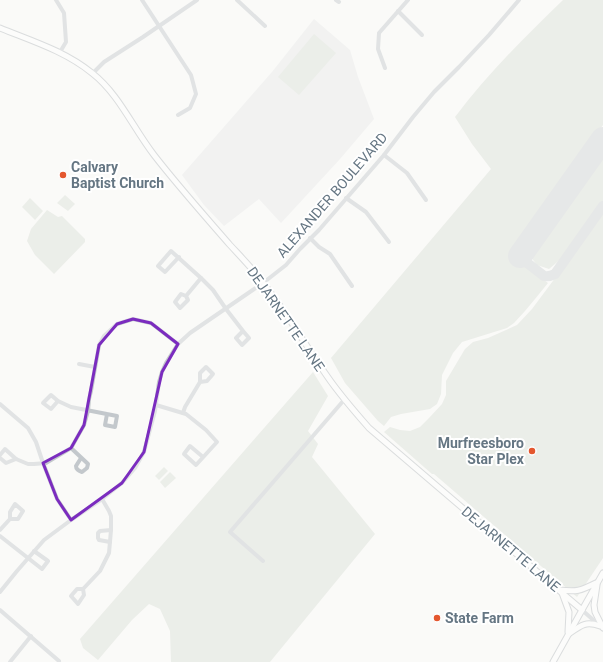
<svg xmlns="http://www.w3.org/2000/svg" width="603" height="662" font-family="Roboto,sans-serif">
	<style>
		.built { fill: #e8e9e9 }
		.green { fill: #dadfd7 }
		.lines { fill: none; stroke-linecap: round; stroke-linejoin: round }
		.taxiway { stroke: #ced2d4; stroke-width: 10 }
		.runway { stroke: #ced2d4; stroke-width: 24 }
		.major-casing { stroke: #b5babe; stroke-width: 7 }
		.minor { stroke: #c3c8cc; stroke-width: 4 }
		.major { stroke: #fff; stroke-width: 5 }
		.marked { fill: none; stroke: #7b2cbf; stroke-width: 3; stroke-linejoin: round }
		.poi-dot { fill: #e4572e; stroke: #fff; stroke-width: 1.5 }
		.labels { text-anchor: middle; dominant-baseline: central; stroke-width: 4; stroke-linejoin: round; paint-order: stroke }
		.poi-label { font-size: 14px; font-weight: bold; fill: #657683; stroke: #fff; text-anchor: start }
		.street-label { font-size: 14px; fill: #657683; stroke: #fff }
	</style>
	<rect width="100%" height="100%" fill="#fafaf8"/>
	<polygon class="built" points="314,19 350,50 358,77 374,119 340,159 281,223 259,199 224,226 204,205 182,175 272,72"/>
	<g class="green">
		<path d="M563,0H603V125L510,255L548,283L535,299L525,311L514,323L507,328L462,342L453,353L442,375L441,394L437,404L430,409L401,414L391,417L384,426L378,421L345,383L331,358L491,169L472,144L455,117C487,74 525,37 563,0Z"/>
		<polygon points="314,34 336,53 299,95 278,77"/>
		<polygon points="603,153 603,201 562,258 549,269 537,265 530,256"/>
		<polygon points="65,195 75,204 68,211 57,203"/>
		<polygon points="30,198 43,211 35,220 22,207"/>
		<polygon points="47,210 58,217 62,216 85,239 85,242 54,274 35,255 27,241 31,229"/>
		<polygon points="603,212 603,558 577,597 434,474 432,474 384,432 390,427 400,430 410,431 420,427 429,418 442,404 446,395 446,381 465,349 473,342 488,338 517,325 532,309 570,258"/>
		<polygon points="313,372 328,396 308,431 318,444 312,457 375,534 270,662 171,662 170,631 160,609 149,604 132,620 98,660 83,648 80,639"/>
		<polygon points="164,467 168,471 159,480 155,476"/>
		<polygon points="170,472 176,478 165,488 160,482"/>
	</g>
	<g class="lines">
		<path class="taxiway" d="M520,256L526,262L544,276C548,277 551,276 555,274L603,206"/>
		<polyline class="runway" points="520,256 603,139"/>
		<defs>
			<g id="major">
				<path d="M0,28C32,41 65,51 92,73C119,94 133,128 154,155C178,186 204,215 230,245C242,258 254,270 264,284C287,313 306,346 327,376C340,395 354,411 369,428L582,610"/>
				<polyline points="597,585 594,605 595,612 603,628"/>
				<path d="M559,590C577,592 580,591 596,583"/>
				<polyline points="562,593 569,612 568,632"/>
				<path d="M570,633C581,625 586,621 600,626"/>
				<polyline points="553,662 582,610 603,573"/>
			</g>
		</defs>
		<use href="#major" class="major-casing"/>
		<g class="minor">
			<polyline points="56,0 64,13 66,42 60,52"/>
			<polyline points="142,0 191,75 196,94 190,108 178,115"/>
			<polyline points="237,0 265,26"/>
			<polyline points="336,0 339,2"/>
			<polyline points="398,11 422,35"/>
			<polyline points="385,68 378,49 379,33 408,0"/>
			<polyline points="93,73 104,62 143,37 197,0"/>
			<polyline points="384,155 407,173 426,200"/>
			<polyline points="346,198 366,212 389,242"/>
			<polyline points="310,238 319,247 330,254 352,286"/>
			<polyline points="179,257 165,272 158,266 171,251 201,278 213,290 226,309 243,331 236,338 242,345 249,338 243,331"/>
			<polyline points="186,296 188,300 180,308 175,302 181,294 186,296 201,278"/>
			<polyline points="79,364 95,367"/>
			<polyline points="58,401 51,409 43,403 51,395 58,401 71,407 117,416 115,427 105,425 107,414"/>
			<polyline points="0,404 28,428 36,442 43,463 57,499 71,520"/>
			<polyline points="156,405 186,414 206,430 217,442 196,465 184,454 190,446 203,457"/>
			<polyline points="183,413 185,407 200,382 200,373 206,367 213,374 207,381 200,382"/>
			<path d="M71,448L87,463L88,464L87,468L82,472C79,471 76,469 76,466L81,458"/>
			<polyline points="0,455 5,449 16,459 28,464 34,464 46,463 71,448 84,425 88,411 89,399 91,391 99,345 104,336 117,324 133,319 151,323 178,344"/>
			<polyline points="0,458 6,463 16,459"/>
			<polyline points="0,530 10,519 10,512 15,504 23,511 18,519 10,519"/>
			<polyline points="0,536 42,569 48,561 34,551"/>
			<polyline points="110,542 99,540 98,538 98,533 100,531 111,530"/>
			<polyline points="263,561 230,532 344,400"/>
			<polyline points="83,589 84,595 78,604 71,596 77,589 83,589 100,571 109,553 111,530 111,516 109,511 102,499"/>
			<polyline points="0,592 17,571 44,540 71,520 102,499 122,483 135,468 144,452 155,411 159,382 162,372 166,363 178,344 190,333 263,283 286,265 300,249 319,230 384,155 413,117 434,92 459,67 489,35 519,0"/>
			<polyline points="0,610 59,661"/>
			<polyline points="582,610 599,625"/>
			<polyline points="10,662 31,636"/>
		</g>
		<use href="#major" class="major"/>
	</g>
	<path d="M0 0H603V662H0ZM133,319L151,323L178,344L162,372L144,452L122,483L71,520L57,499L43,463L71,448L84,425L99,345L117,324Z" fill="#fafaf8" fill-opacity=".55" fill-rule="evenodd"/>
	<path class="marked" d="M133,319L151,323L178,344L162,372L144,452L122,483L71,520L57,499L43,463L71,448L84,425L99,345L117,324Z"/>
	<g class="poi-dot">
		<circle cx="63" cy="175" r="4"/>
		<circle cx="532" cy="451" r="4"/>
		<circle cx="437" cy="618" r="4"/>
	</g>
	<g class="labels">
		<g class="poi-label">
			<text x="71" y="167">Calvary<tspan x="71" dy="16">Baptist Church</tspan></text>
			<text x="524" y="443" text-anchor="end">Murfreesboro<tspan x="524" dy="16">Star Plex</tspan></text>
			<text x="445" y="618">State Farm</text>
		</g>
		<g class="street-label">
			<text transform="translate(332 195) rotate(-49)">ALEXANDER BOULEVARD</text>
			<text transform="translate(286 319) rotate(55)">DEJARNETTE LANE</text>
			<text transform="translate(511 549) rotate(40)">DEJARNETTE LANE</text>
		</g>
	</g>
</svg>
